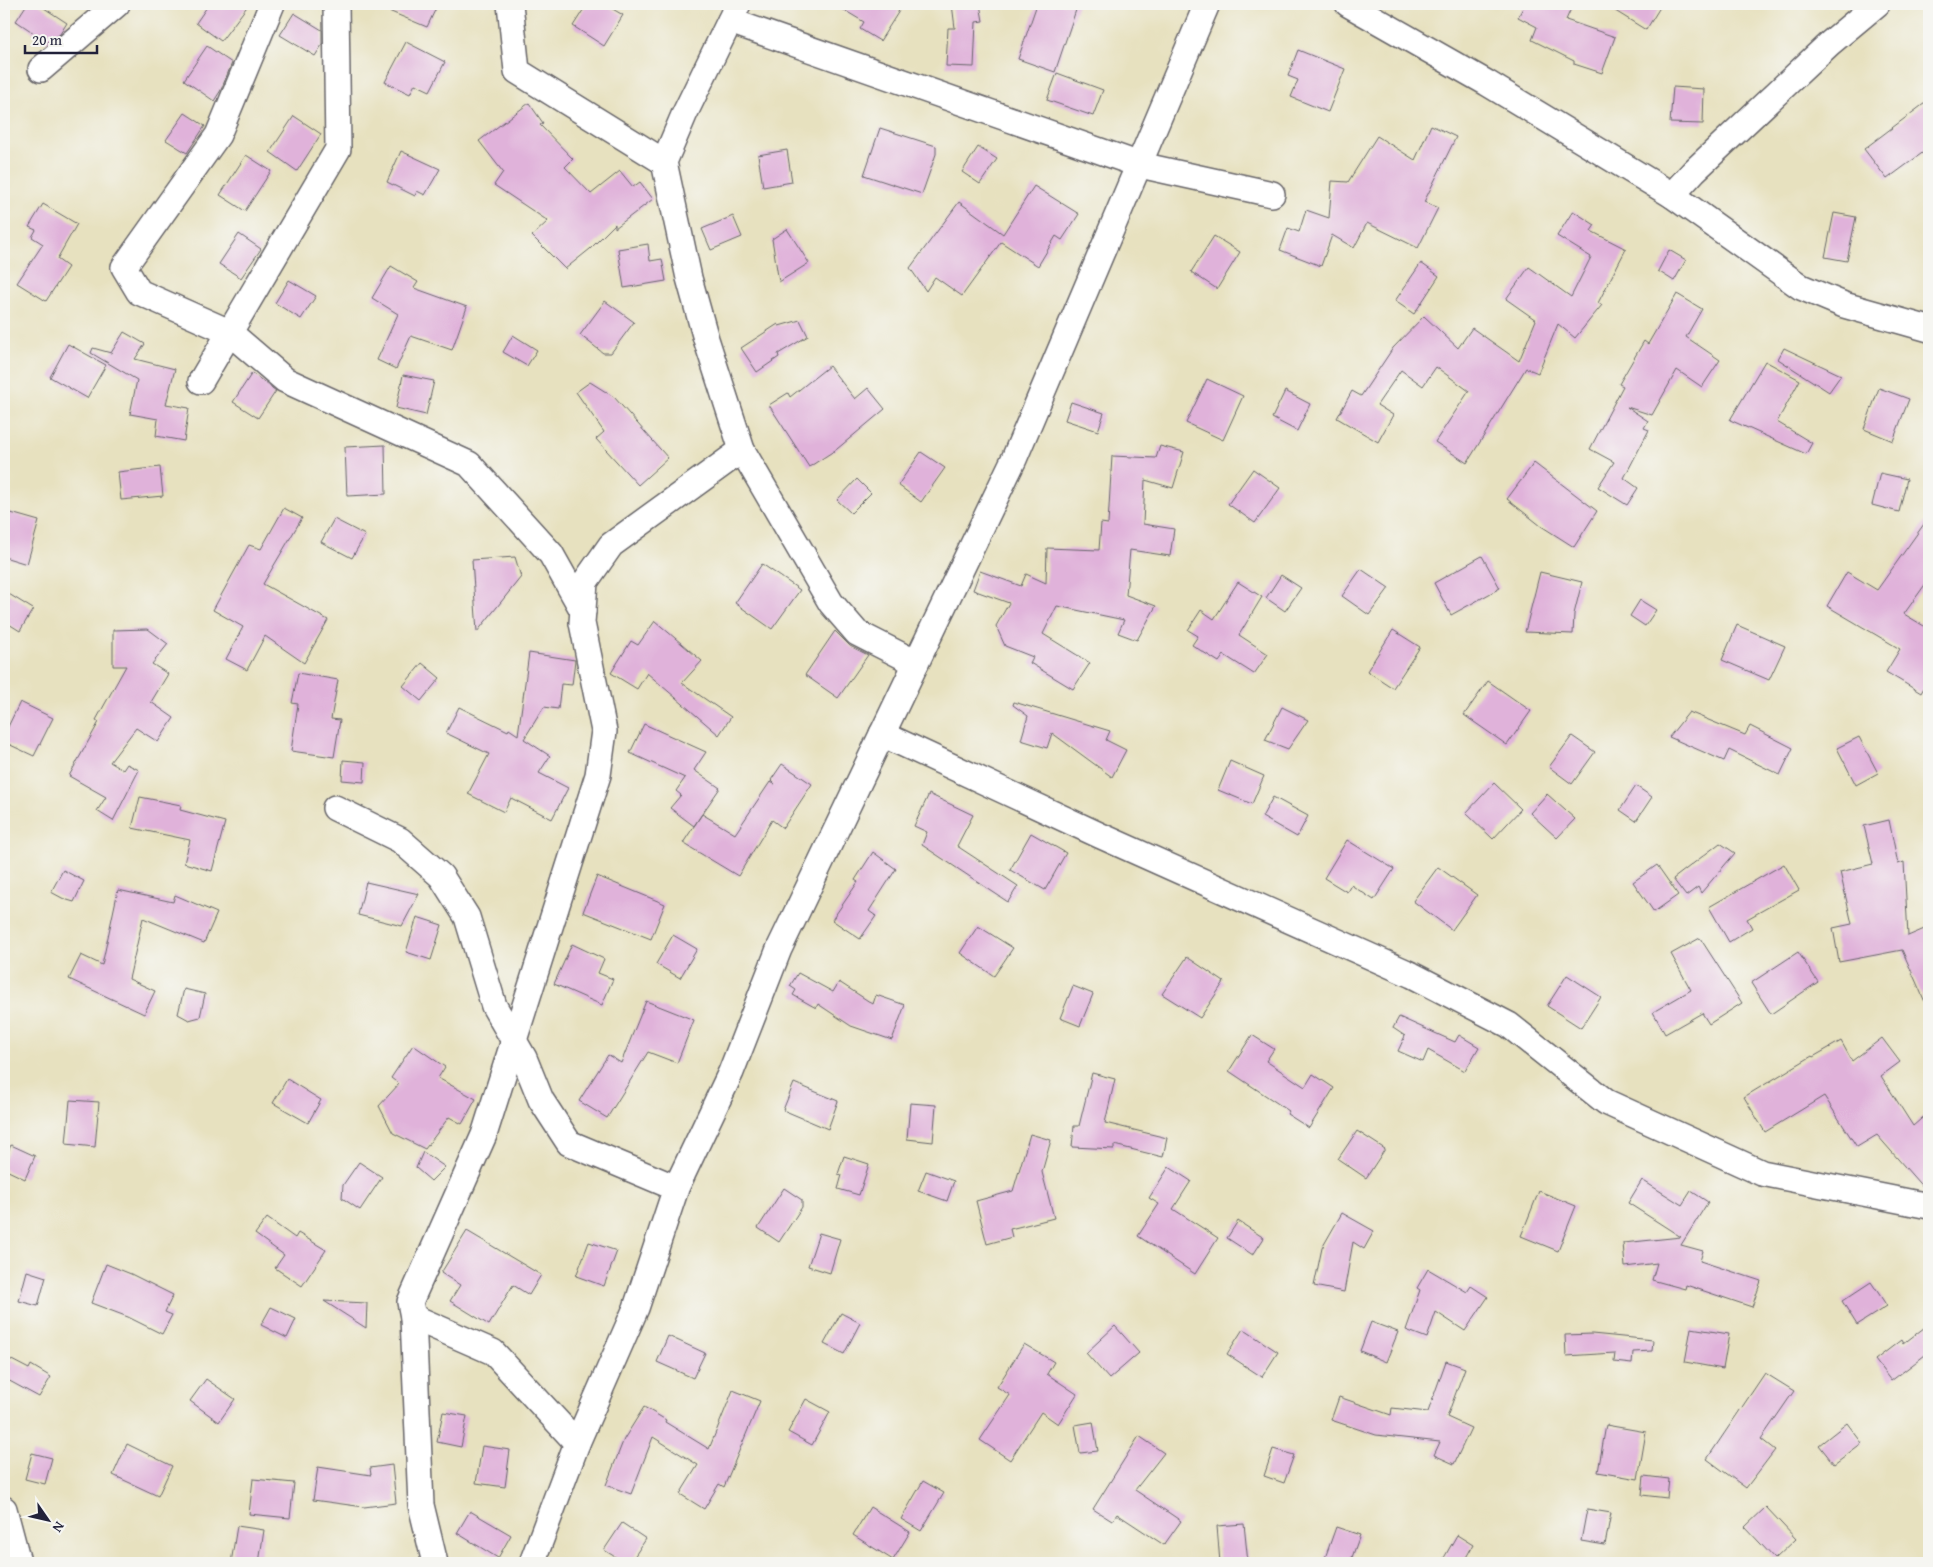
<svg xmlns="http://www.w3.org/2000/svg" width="1933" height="1567" font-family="'Gentium Book Plus',serif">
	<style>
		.building { fill: #e0b2da }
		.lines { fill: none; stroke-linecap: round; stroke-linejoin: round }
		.minor-casing { stroke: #676569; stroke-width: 28 }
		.minor { stroke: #fff; stroke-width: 25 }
	</style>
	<rect width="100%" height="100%" fill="#f6f6f2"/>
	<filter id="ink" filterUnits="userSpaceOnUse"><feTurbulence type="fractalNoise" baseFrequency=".02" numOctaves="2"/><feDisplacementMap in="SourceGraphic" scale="10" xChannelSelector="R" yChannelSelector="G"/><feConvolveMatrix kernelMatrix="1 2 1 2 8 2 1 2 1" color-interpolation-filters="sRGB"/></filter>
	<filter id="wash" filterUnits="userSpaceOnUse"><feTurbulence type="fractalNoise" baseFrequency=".0096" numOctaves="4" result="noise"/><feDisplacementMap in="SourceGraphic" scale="20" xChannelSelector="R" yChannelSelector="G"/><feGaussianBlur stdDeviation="1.12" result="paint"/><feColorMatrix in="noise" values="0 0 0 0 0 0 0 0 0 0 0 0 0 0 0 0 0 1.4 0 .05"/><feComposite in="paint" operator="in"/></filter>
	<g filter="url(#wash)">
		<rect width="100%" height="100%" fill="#e7e1bf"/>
		<g id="blocks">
			<g class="building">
				<polygon points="27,4 38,4 67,23 60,34 49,43 16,21"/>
				<polygon points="209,4 249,4 221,41 196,23"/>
				<polygon points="372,4 438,4 427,27"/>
				<polygon points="587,4 604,4 623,15 604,46 573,26"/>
				<polygon points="834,4 887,4 899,11 880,41 860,29 864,22"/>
				<polygon points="952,4 980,4 983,21 976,22 974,67 946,66 948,28 955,28"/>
				<polygon points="1037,4 1078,4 1055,72 1018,59"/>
				<polygon points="1525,4 1573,4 1566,20 1615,37 1602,73 1574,64 1574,61 1532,40 1537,27 1518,17"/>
				<polygon points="1604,4 1662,4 1646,30"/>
				<polygon points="294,13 322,30 322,45 315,56 280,35"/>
				<polygon points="406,42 445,62 430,91 415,84 410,94 385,82"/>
				<polygon points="207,46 232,63 221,90 214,101 184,80"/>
				<polygon points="1298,50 1345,69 1328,112 1291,97 1298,80 1288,76"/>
				<polygon points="1057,73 1103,90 1093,116 1047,100"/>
				<polygon points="1673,87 1704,89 1703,124 1670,123"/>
				<polygon points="1929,100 1929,148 1887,179 1864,149"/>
				<polygon points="529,103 543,123 540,125 573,159 565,167 591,194 620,171 633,187 640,182 653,199 615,228 615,224 590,249 565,269 532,236 548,221 494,185 503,172 479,141"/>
				<polygon points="185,113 205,126 187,153 166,140"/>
				<polygon points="294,116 321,134 297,171 270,152"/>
				<polygon points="1431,125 1456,137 1424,202 1438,208 1418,248 1367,223 1354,248 1332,235 1321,266 1280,250 1288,228 1299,232 1306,210 1329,218 1332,181 1348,182 1377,136 1415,160"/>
				<polygon points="880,128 936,146 936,154 922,194 864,175"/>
				<polygon points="978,147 997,159 980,184 962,172"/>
				<polygon points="787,150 792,182 763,187 758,155"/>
				<polygon points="401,151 440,169 425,195 417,191 415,196 387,182"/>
				<polygon points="246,155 271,171 245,211 220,195"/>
				<polygon points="1034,186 1079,214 1062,240 1056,236 1038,266 1001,242 962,296 935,277 926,291 910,268 959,202 1003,234"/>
				<polygon points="43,204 77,224 57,259 68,267 46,301 17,283 43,244 32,237 36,230 29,227"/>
				<polygon points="1573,211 1595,225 1591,231 1626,249 1598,303 1602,305 1575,338 1558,324 1538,373 1526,368 1467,463 1435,442 1469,391 1436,367 1423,386 1401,370 1377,405 1393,415 1378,442 1337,418 1352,391 1361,396 1393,348 1424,316 1458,348 1472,328 1519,361 1536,320 1506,299 1529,267 1571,297 1591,257 1557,236"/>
				<polygon points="1834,213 1856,217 1847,261 1825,257"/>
				<polygon points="733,216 742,237 711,250 702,229"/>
				<polygon points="787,229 809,263 779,282 772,239"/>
				<polygon points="239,234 261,249 241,278 219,264"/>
				<polygon points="1214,236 1240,252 1217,289 1191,272"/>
				<polygon points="648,244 650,261 662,259 666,281 624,288 618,249"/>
				<polygon points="1669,250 1686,260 1674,281 1658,271"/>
				<polygon points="1421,263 1439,276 1414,314 1395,301"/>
				<polygon points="391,266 418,282 414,288 467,307 452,350 411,336 396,369 377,360 398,314 372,298"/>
				<polygon points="289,280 316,296 301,319 275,303"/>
				<polygon points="1677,294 1702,309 1686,337 1720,360 1702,387 1677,370 1652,415 1627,407 1648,421 1644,428 1649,430 1624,478 1638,488 1627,505 1598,487 1614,462 1590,449 1623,386 1619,384 1644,341 1648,344"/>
				<polygon points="605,301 634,322 611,353 603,353 580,335"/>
				<polygon points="800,320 808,336 778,354 779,357 757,372 741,348 778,324 779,326"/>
				<polygon points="124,332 145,344 135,359 175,369 166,404 189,408 184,441 156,436 158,419 130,414 137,380 91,353 93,348 111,353"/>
				<polygon points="513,335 537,350 527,366 503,352"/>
				<polygon points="68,344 106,365 87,398 50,377"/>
				<polygon points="1784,348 1841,375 1829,392 1778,359"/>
				<polygon points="1765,361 1800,380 1777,422 1812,443 1806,454 1730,420"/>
				<polygon points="829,366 855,399 868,388 885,409 837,449 809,467 769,405 788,393 790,397"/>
				<polygon points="252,373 276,391 258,418 233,402"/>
				<polygon points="403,375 434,381 426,415 396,408"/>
				<polygon points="1207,379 1243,396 1223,440 1186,423"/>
				<polygon points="590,382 614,397 668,458 638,485 596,439 604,432 576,392"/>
				<polygon points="1879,388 1909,399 1893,441 1864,429"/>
				<polygon points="1285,391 1310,404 1297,431 1272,418"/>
				<polygon points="1071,402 1104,413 1098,431 1065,420"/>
				<polygon points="385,445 386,494 347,496 345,447"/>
				<polygon points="1160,446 1184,452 1173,488 1145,480 1143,524 1174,529 1170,556 1130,550 1126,595 1156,606 1137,640 1118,633 1124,620 1057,606 1043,634 1090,663 1073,689 1030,663 1033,657 1005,646 996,626 1009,603 973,590 980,571 1021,586 1026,574 1046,583 1047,548 1099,550 1101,523 1108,524 1112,456 1156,458"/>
				<polygon points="921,452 945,468 921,502 898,485"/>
				<polygon points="1534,463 1597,511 1574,547 1541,526 1507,499"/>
				<polygon points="160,467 163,496 121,500 118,472"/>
				<polygon points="1253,469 1280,488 1255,523 1228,504"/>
				<polygon points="1880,473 1907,479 1899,512 1872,505"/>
				<polygon points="857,479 871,493 851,513 837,500"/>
				<polygon points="284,508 302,518 263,584 328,620 304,663 265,636 247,670 226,659 243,627 213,610 249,545 261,549"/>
				<polygon points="4,511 39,521 27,564 4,557"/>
				<polygon points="1929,517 1929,579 1904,614 1929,629 1929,679 1921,693 1886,672 1900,649 1827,606 1847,572 1877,590"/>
				<polygon points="334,519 365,535 352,558 321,542"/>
				<polygon points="1482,556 1500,588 1451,615 1434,583"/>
				<polygon points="515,557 521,577 477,632 472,560"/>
				<polygon points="762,564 800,590 772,629 735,603"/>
				<polygon points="1361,569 1389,588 1369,615 1342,596"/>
				<polygon points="1540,572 1582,582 1574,614 1573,634 1525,632"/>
				<polygon points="1281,575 1301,588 1285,611 1266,598"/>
				<polygon points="1238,582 1262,597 1239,635 1268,654 1254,674 1224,655 1219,662 1192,645 1198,636 1188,630 1201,610 1214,619"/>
				<polygon points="4,591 33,609 20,631 4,621"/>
				<polygon points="1640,600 1656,610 1645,626 1630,616"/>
				<polygon points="655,621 702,661 682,683 731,717 719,735 647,673 637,689 611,673 631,641 638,645"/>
				<polygon points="1737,625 1785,646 1769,680 1722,660"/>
				<polygon points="148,629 168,644 152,664 168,674 151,702 174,718 158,742 136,728 110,762 123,770 127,764 139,770 113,821 97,811 106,797 69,776 99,722 96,720 126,666 113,666 113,630"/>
				<polygon points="1393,630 1420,647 1393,688 1367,671"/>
				<polygon points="835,631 850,646 868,655 838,698 805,675"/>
				<polygon points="529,653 575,660 572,685 561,684 558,709 544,707 524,739 550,756 539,773 568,788 552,819 511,798 504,812 468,794 489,754 446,733 459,707 508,731 509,729 518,735"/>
				<polygon points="422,663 440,678 421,701 403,686"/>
				<polygon points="298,673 338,680 331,719 340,720 334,757 291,751 298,704 292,703"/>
				<polygon points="1488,681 1531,711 1507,745 1464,715"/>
				<polygon points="20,702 53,718 34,756 4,742 4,735"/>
				<polygon points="1014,702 1110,731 1106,740 1126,750 1112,777 1052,733 1047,748 1021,740 1028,716 1013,705"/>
				<polygon points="1282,707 1308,720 1288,749 1265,740"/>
				<polygon points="1689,712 1745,735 1750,726 1793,748 1780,775 1729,750 1724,761 1669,737"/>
				<polygon points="644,724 706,752 694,770 720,788 702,814 735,834 770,782 775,784 771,780 782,764 812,784 783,828 772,820 738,876 683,843 702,814 694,826 670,808 681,795 676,791 685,778 630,753"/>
				<polygon points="1572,736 1595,752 1572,784 1549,767"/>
				<polygon points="1859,737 1878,773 1856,785 1837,748"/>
				<polygon points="343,760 365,762 364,782 342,780"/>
				<polygon points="1230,761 1264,776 1252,804 1218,790"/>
				<polygon points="1494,783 1521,809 1493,839 1466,813"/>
				<polygon points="1636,786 1652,797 1636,821 1620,810"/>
				<polygon points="929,794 973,815 957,846 1018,886 1008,902 922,845 927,832 914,826"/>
				<polygon points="1547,794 1575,819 1557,838 1530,813"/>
				<polygon points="140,797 181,805 180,810 225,822 212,871 184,863 190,840 132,828"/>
				<polygon points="1273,797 1308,816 1297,837 1262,817"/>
				<polygon points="1889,820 1898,864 1904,862 1908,936 1929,927 1929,1011 1902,950 1839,962 1833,928 1852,924 1840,872 1873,864 1864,826"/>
				<polygon points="1031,833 1066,853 1045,890 1010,870"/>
				<polygon points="1347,840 1394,869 1374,900 1351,885 1347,892 1324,878"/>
				<polygon points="1720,843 1735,853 1701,893 1698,887 1686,896 1673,879"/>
				<polygon points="873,852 896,869 869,911 876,916 860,939 832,920 858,882 855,880"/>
				<polygon points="1784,864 1799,890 1747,919 1752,928 1729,942 1709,907"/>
				<polygon points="1657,865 1678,895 1654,912 1633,882"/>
				<polygon points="1438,867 1477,895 1452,930 1413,901"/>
				<polygon points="63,870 84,881 74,902 64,899 51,892"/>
				<polygon points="597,876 665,904 651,939 583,912"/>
				<polygon points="366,882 419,894 402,926 358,915"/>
				<polygon points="118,890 173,902 175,895 217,913 204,943 143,918 129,979 155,991 144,1014 69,979 81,955 102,965"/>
				<polygon points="417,917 442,925 431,960 406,952"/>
				<polygon points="978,926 1013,948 994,976 960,953"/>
				<polygon points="673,935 697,949 680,978 656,964"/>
				<polygon points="1700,938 1742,1003 1709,1024 1702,1013 1665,1034 1653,1012 1691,990 1671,954"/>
				<polygon points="572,944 604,959 598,973 613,979 602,1005 554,984"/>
				<polygon points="1798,952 1818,982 1771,1014 1751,983"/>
				<polygon points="1187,957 1224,982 1200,1018 1162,994"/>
				<polygon points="798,973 833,992 839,982 873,1004 876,995 905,1005 892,1040 851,1026 818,1004 816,1008 793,995 796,990 790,986"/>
				<polygon points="1567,975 1601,997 1581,1028 1547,1006"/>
				<polygon points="1073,986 1093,994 1080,1026 1060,1018"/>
				<polygon points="184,989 205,994 200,1017 189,1020 178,1014"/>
				<polygon points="646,1001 694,1020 677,1063 648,1052 607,1118 579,1101 608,1055 621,1063"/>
				<polygon points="1399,1017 1455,1042 1459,1035 1479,1047 1465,1071 1428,1050 1423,1062 1398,1051 1405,1036 1393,1028"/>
				<polygon points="1252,1035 1274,1049 1266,1061 1305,1087 1313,1074 1334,1088 1309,1128 1287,1114 1289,1111 1229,1071"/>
				<polygon points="1882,1038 1900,1062 1881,1076 1913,1126 1929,1112 1929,1191 1926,1191 1877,1135 1857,1147 1824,1096 1765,1132 1744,1097 1812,1056 1813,1057 1841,1041 1852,1061"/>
				<polygon points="413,1045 445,1067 438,1078 476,1099 462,1124 449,1117 425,1149 393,1133 379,1106 399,1084 391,1078"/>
				<polygon points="1092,1073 1115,1079 1105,1123 1167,1138 1163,1157 1114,1145 1114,1149 1072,1147 1074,1126 1079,1126"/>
				<polygon points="287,1079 321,1100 308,1123 273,1103"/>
				<polygon points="794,1083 838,1101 828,1129 783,1110"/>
				<polygon points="70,1100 99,1102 95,1147 66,1144"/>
				<polygon points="910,1103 936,1105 933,1142 907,1139"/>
				<polygon points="1357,1131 1385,1149 1366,1178 1338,1159"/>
				<polygon points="1030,1134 1051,1140 1042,1172 1054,1218 1010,1229 1012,1237 987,1244 976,1201 1013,1191"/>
				<polygon points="11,1145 35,1156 25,1179 4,1169 4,1160"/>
				<polygon points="423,1152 445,1167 431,1181 416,1168"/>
				<polygon points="844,1156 869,1164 859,1195 838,1189 842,1175 838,1174"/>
				<polygon points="359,1162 382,1177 360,1210 342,1198 343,1185"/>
				<polygon points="1169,1167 1191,1181 1173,1209 1218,1238 1195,1274 1138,1236 1159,1204 1149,1198"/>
				<polygon points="926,1171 954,1181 947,1201 918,1191"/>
				<polygon points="1642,1180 1682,1205 1691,1191 1708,1202 1681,1245 1703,1251 1700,1261 1761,1281 1752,1307 1686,1285 1685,1289 1652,1280 1657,1263 1625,1267 1623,1243 1681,1237 1628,1203"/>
				<polygon points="784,1188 802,1200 802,1207 779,1242 758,1228"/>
				<polygon points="1539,1191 1576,1206 1558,1251 1521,1236"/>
				<polygon points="1342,1213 1374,1231 1364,1249 1353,1242 1344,1292 1314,1286 1322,1248"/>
				<polygon points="267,1218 295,1238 298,1233 326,1250 302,1286 275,1268 284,1255 255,1234"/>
				<polygon points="1238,1221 1264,1238 1253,1255 1227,1238"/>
				<polygon points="467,1231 541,1275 529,1295 513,1285 489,1325 450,1301 460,1285 441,1273"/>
				<polygon points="819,1233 840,1239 830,1273 808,1266"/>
				<polygon points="589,1242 617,1251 604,1286 576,1276"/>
				<polygon points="106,1264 131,1274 173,1295 165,1312 172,1315 162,1334 128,1317 91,1303"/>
				<polygon points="1428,1269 1467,1292 1471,1286 1488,1297 1465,1331 1436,1312 1427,1338 1406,1330 1420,1290 1417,1288"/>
				<polygon points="27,1271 46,1277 38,1306 19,1301"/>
				<polygon points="1871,1282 1887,1306 1857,1325 1842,1301"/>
				<polygon points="324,1301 367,1303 366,1328"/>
				<polygon points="271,1307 296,1319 287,1338 261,1325"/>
				<polygon points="841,1313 860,1323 844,1354 824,1344"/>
				<polygon points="1371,1322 1398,1332 1386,1362 1360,1351"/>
				<polygon points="1929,1324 1929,1352 1891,1381 1875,1360 1901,1340 1903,1344"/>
				<polygon points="1115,1326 1139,1353 1109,1379 1086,1353"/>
				<polygon points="1691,1328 1729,1334 1723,1369 1685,1362"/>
				<polygon points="1243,1329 1278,1352 1262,1377 1227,1354"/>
				<polygon points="1592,1334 1653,1340 1652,1351 1633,1352 1632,1364 1614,1362 1615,1353 1566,1356 1565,1335"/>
				<polygon points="668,1336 705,1353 693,1378 657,1362"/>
				<polygon points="1024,1344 1054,1362 1047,1374 1077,1394 1058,1424 1041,1412 1010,1460 980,1440 1010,1395 997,1387"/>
				<polygon points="4,1356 29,1369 31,1365 51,1377 39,1397 4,1378"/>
				<polygon points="1446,1361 1465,1368 1447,1417 1471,1428 1454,1464 1434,1455 1440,1442 1376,1435 1331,1420 1339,1397 1391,1415 1392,1408 1428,1412"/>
				<polygon points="1765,1373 1794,1391 1761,1439 1775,1450 1746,1488 1707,1459"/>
				<polygon points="206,1379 235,1399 219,1422 190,1401"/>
				<polygon points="733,1390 760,1401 724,1487 719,1484 704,1509 680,1494 698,1465 653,1437 631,1494 606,1485 624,1439 644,1407 666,1420 665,1422 709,1449"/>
				<polygon points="806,1399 830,1412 812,1445 788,1432"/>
				<polygon points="443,1412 467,1416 461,1447 437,1442"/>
				<polygon points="1093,1422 1098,1451 1080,1453 1075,1425"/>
				<polygon points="1847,1423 1862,1443 1834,1464 1819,1445"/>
				<polygon points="1606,1425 1646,1432 1638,1479 1598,1472"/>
				<polygon points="1139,1436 1164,1453 1135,1490 1181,1521 1164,1545 1117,1514 1112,1521 1093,1509"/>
				<polygon points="127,1444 172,1466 158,1496 113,1475"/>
				<polygon points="482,1446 510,1450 505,1487 476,1483"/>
				<polygon points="1273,1449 1294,1455 1284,1483 1264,1476"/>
				<polygon points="32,1453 52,1458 45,1484 25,1479"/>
				<polygon points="392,1465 396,1503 364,1507 313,1500 318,1467 371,1475 370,1468"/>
				<polygon points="1644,1476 1669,1479 1667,1498 1642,1495"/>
				<polygon points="253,1479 294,1483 290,1518 249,1514"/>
				<polygon points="923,1481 944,1493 921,1531 901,1519"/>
				<polygon points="870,1507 910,1532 893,1560 853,1535"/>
				<polygon points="1766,1507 1796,1539 1775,1559 1745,1527"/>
				<polygon points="1587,1509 1611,1513 1605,1545 1581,1541"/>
				<polygon points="470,1511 511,1535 498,1558 457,1533"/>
				<polygon points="622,1523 646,1539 630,1563 625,1563 604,1550"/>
				<polygon points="1244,1524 1248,1563 1220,1563 1217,1526"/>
				<polygon points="237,1526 264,1530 259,1563 231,1563"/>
				<polygon points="1336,1527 1360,1535 1350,1563 1342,1563 1325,1558"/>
				<polygon points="1457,1535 1473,1545 1463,1563 1441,1563"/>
			</g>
		</g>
	</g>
	<g filter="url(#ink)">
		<use href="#blocks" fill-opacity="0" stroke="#676569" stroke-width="1"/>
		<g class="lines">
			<defs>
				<g id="minor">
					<polyline points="272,4 218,135 124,267 139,292 229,332 285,380 469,464 551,554 583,611"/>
					<polyline points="510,4 517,71 664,162"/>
					<polyline points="738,4 684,115 664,162 689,278 706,339 742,450 831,603 857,633 916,663"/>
					<polyline points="1348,4 1487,83 1672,195 1801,287 1844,305 1929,329"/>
					<polyline points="730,21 1140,165 1272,194"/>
					<polyline points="41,69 117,4"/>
					<polyline points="1672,195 1694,171 1829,44 1877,4"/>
					<polyline points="201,381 338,149 336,4"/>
					<polyline points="882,734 1099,835 1412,975 1509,1025 1606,1102 1762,1173 1929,1206"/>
					<polyline points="335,808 400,840 441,876 467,917 494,1006 524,1058 541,1100 569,1143 676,1188"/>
					<polyline points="413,1317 421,1505 435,1563"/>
					<polyline points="577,1443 493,1352 413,1317 410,1302 484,1135 598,775 604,731 582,623 585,582 611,545 742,450"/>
					<polyline points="4,1509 17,1558 16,1563"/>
					<polyline points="532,1563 577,1443 636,1308 676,1188 731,1072 779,949 1014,459 1207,4"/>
				</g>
			</defs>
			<use href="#minor" class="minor-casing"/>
			<use href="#minor" class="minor"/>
		</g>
	</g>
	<rect width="1933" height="1567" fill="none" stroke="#f6f6f2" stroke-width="20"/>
	<g transform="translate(48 1520) rotate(124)" stroke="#f6f6f2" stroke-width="4" paint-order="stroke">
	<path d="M0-4L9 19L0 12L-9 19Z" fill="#22223b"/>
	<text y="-8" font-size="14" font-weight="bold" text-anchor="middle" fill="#22223b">N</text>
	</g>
	<path d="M25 45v8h72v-8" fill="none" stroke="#22223b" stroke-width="2.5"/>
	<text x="32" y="45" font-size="15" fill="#22223b" stroke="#f6f6f2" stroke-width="4" paint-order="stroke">20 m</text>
</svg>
